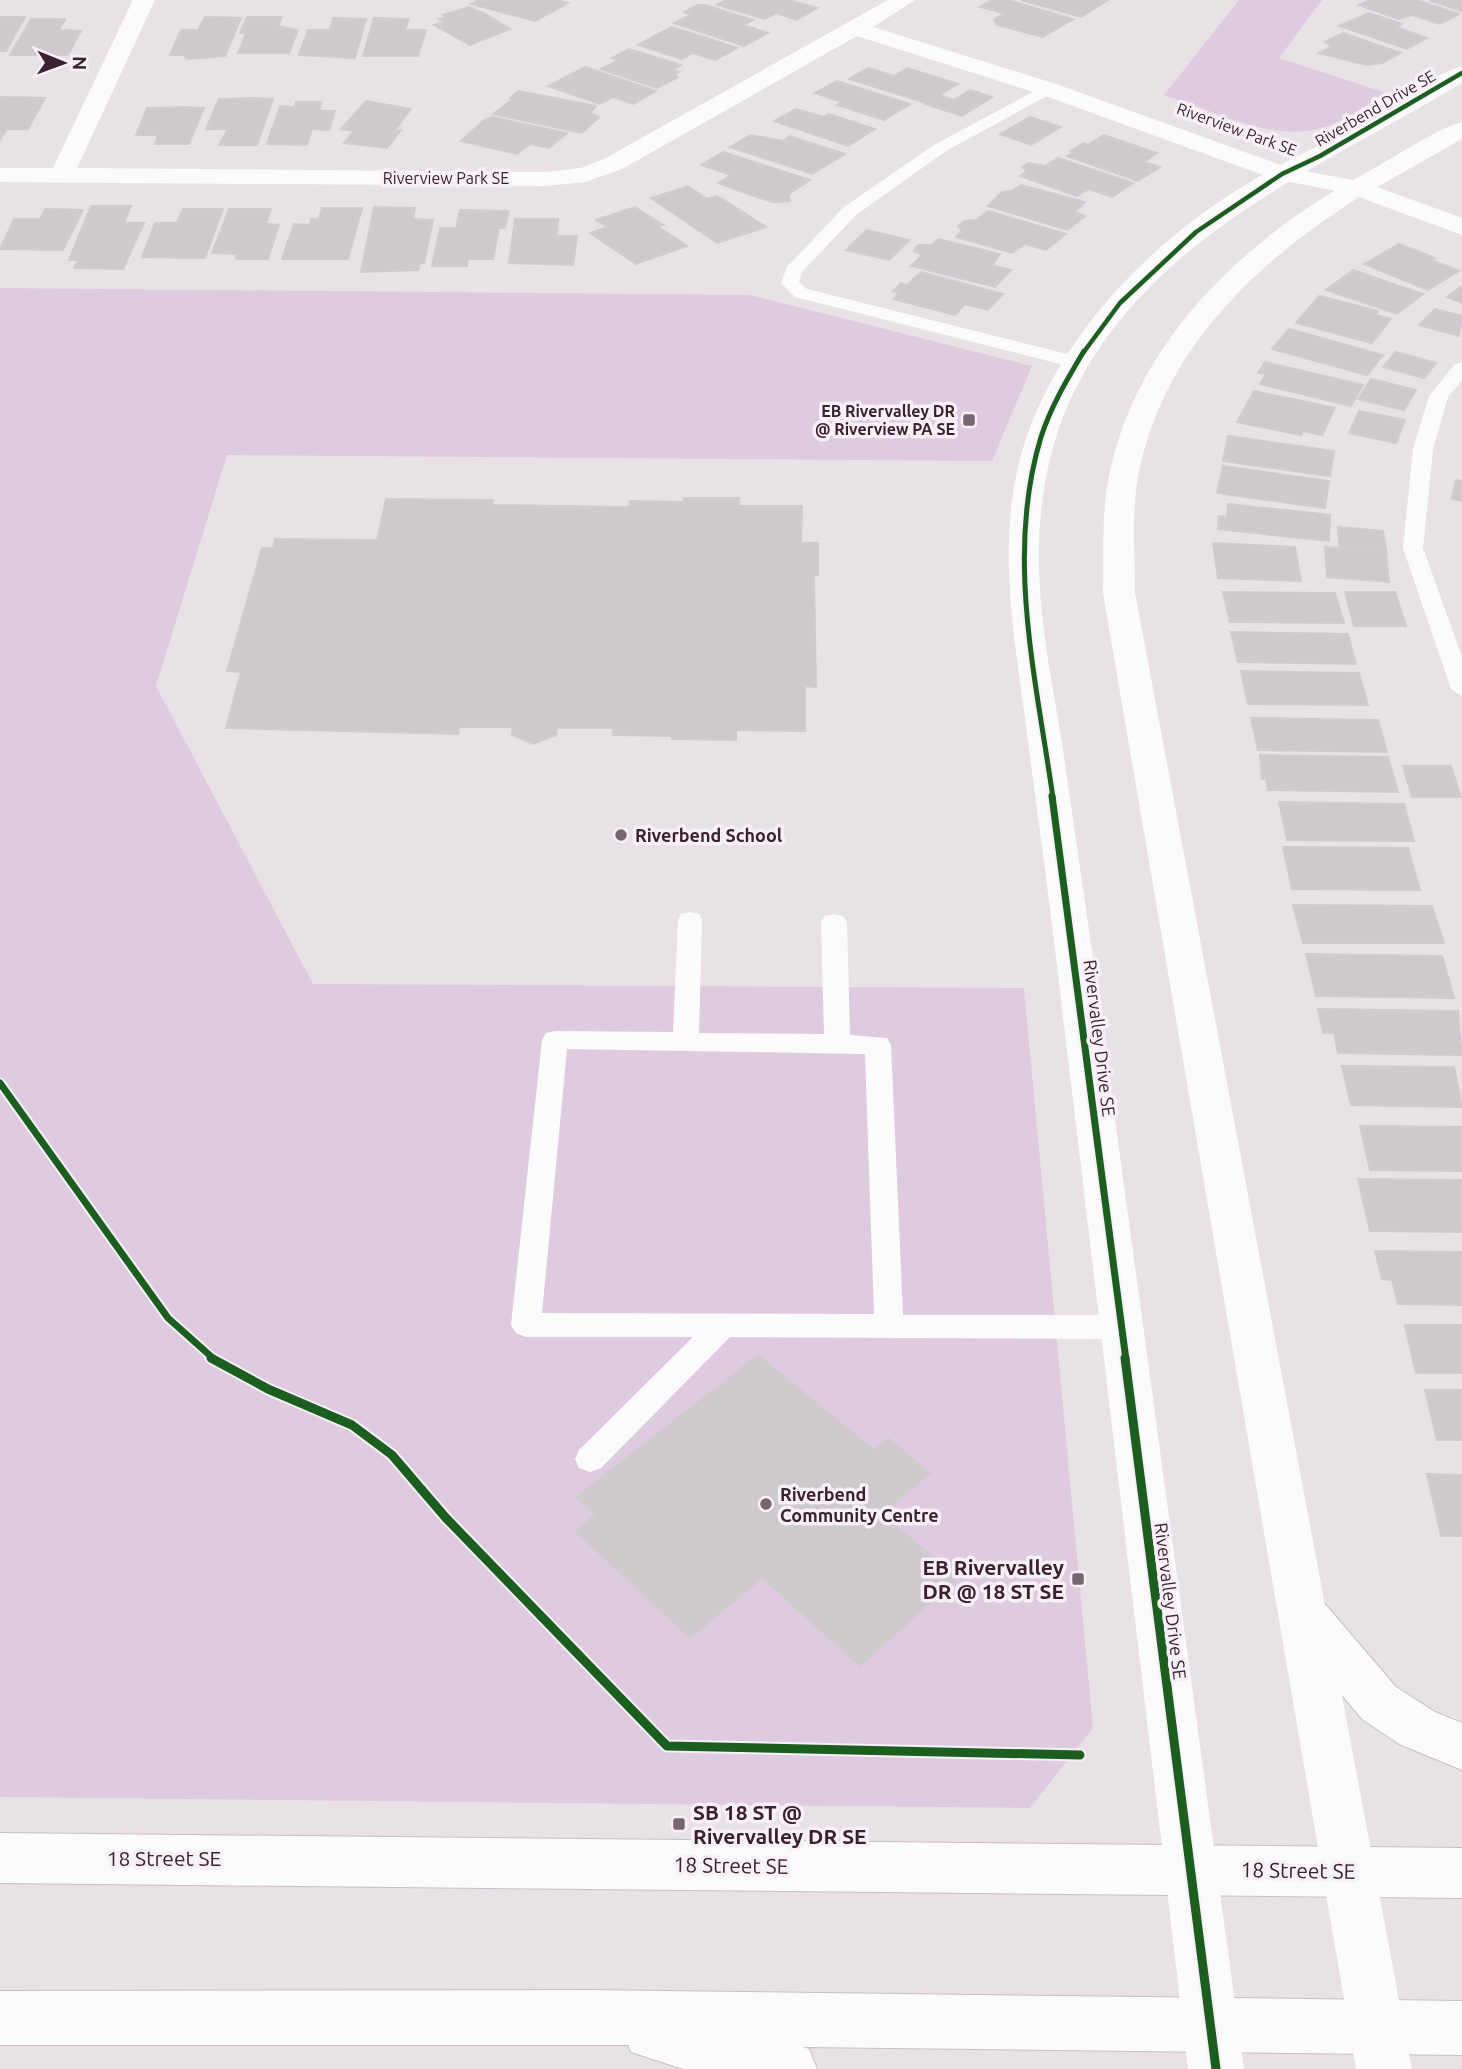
<svg xmlns="http://www.w3.org/2000/svg" width="1462" height="2069" font-family="Ubuntu,sans-serif">
	<style>
		.green { fill: #dfcbe0 }
		.building { fill: #cfc9cd; stroke: #d1cbd0; stroke-width: 2 }
		.lines { fill: none; stroke-linecap: round; stroke-linejoin: round }
		.secondary-casing { stroke: #c8bec5; stroke-width: 2 }
		.service { fill: #fcfbfb; fill-rule: evenodd }
		.minor { fill: #fcfbfb; fill-rule: evenodd }
		.tertiary { fill: #fcfbfb; fill-rule: evenodd }
		.secondary { fill: #fcfbfb; fill-rule: evenodd }
		.cycleway-far3-casing { stroke: #f7f0f6; stroke-width: 7 }
		.cycleway-far2-casing { stroke: #f7f0f6; stroke-width: 9 }
		.cycleway-far1-casing { stroke: #f7f0f6; stroke-width: 11 }
		.cycleway-casing { stroke: #f7f0f6; stroke-width: 13 }
		.cycleway-far3 { stroke: #1b5e20; stroke-width: 4.5 }
		.cycleway-far2 { stroke: #1b5e20; stroke-width: 5 }
		.cycleway-far1 { stroke: #1b5e20; stroke-width: 7 }
		.cycleway { stroke: #1b5e20; stroke-width: 9 }
		.poi-dot { fill: #776571; stroke: #f7f0f6; stroke-width: 2.5 }
		.labels { text-anchor: middle; dominant-baseline: central; stroke-width: 7; stroke-linejoin: round; paint-order: stroke }
		.far-street-label { font-size: 16px; fill: #3a2131; stroke: #f7f0f6 }
		.far-poi-label { font-size: 16px; font-weight: bold; fill: #3a2131; stroke: #f7f0f6; text-anchor: end }
		.poi-label { font-size: 18px; font-weight: bold; fill: #3a2131; stroke: #f7f0f6; text-anchor: start }
		.street-label { font-size: 18px; fill: #3a2131; stroke: #f7f0f6 }
		.near-poi-label { font-size: 21px; font-weight: bold; fill: #3a2131; stroke: #f7f0f6; text-anchor: end }
		.near-street-label { font-size: 21px; fill: #3a2131; stroke: #f7f0f6 }
	</style>
	<rect width="100%" height="100%" fill="#e8e2e7"/>
	<g class="green">
		<path d="M1239,0H1322L1279,58L1386,93C1367,104 1346,121 1325,127C1274,144 1212,110 1164,95Z"/>
		<polygon points="0,288 750,295 1032,366 992,461 227,455 156,686 313,984 1024,988 1093,1728 1030,1808 0,1797"/>
	</g>
	<g class="building">
		<polygon points="479,0 557,0 568,3 535,21 471,4"/>
		<polygon points="725,0 789,0 817,8 797,20 776,13 765,19 717,5"/>
		<polygon points="992,0 1008,0 1073,19 1043,37 997,25 994,20 1004,13 980,7"/>
		<polygon points="1021,0 1108,0 1081,17"/>
		<polygon points="1369,0 1417,0 1459,14 1440,24 1413,15 1398,19 1359,5"/>
		<polygon points="1433,0 1462,0 1462,11 1431,1"/>
		<polygon points="698,5 705,5 753,20 743,25 768,33 744,46 674,23 690,15 684,12"/>
		<polygon points="469,7 485,14 510,29 470,45 434,25 443,22 439,19 447,17 443,15"/>
		<polygon points="1369,13 1402,24 1396,27 1427,38 1407,49 1339,26"/>
		<polygon points="0,17 25,17 6,51 0,51"/>
		<polygon points="205,17 241,18 225,56 187,59 183,55 170,55 181,30 198,30"/>
		<polygon points="247,17 282,17 278,26 298,30 289,53 238,53 246,33 240,33"/>
		<polygon points="333,18 366,19 355,58 299,55 308,30 330,30"/>
		<polygon points="374,18 409,19 405,30 426,30 418,56 363,56"/>
		<polygon points="31,19 65,19 59,30 81,31 68,55 10,55"/>
		<polygon points="671,27 710,39 737,48 715,60 693,53 682,59 638,45"/>
		<polygon points="1343,33 1401,53 1382,63 1366,65 1319,53 1332,47 1325,42"/>
		<polygon points="629,49 681,65 673,70 679,72 674,74 678,77 657,88 601,69 619,60 612,58"/>
		<polygon points="585,67 656,91 633,104 613,97 600,104 548,86"/>
		<polygon points="868,68 894,76 907,68 958,84 926,103 849,79"/>
		<polygon points="837,81 910,104 884,120 837,105 842,102 815,93"/>
		<polygon points="970,90 992,97 962,116 925,104 939,95 954,100"/>
		<polygon points="518,91 596,106 590,113 599,117 582,133 493,114 513,99 510,98"/>
		<polygon points="0,97 45,98 28,129 7,129 0,140"/>
		<polygon points="255,98 273,99 257,145 219,145 228,129 206,129 219,99"/>
		<polygon points="366,101 411,109 395,130 401,130 387,148 344,143 354,131 341,129"/>
		<polygon points="296,102 321,102 319,111 335,111 329,130 312,129 307,145 267,144 280,106 295,107"/>
		<polygon points="188,107 204,108 189,144 155,144 158,135 136,135 147,108"/>
		<polygon points="796,109 823,117 829,114 875,129 848,146 774,121"/>
		<polygon points="492,117 567,133 549,148 530,144 517,154 461,141 484,120"/>
		<polygon points="1030,117 1061,127 1031,145 1000,134"/>
		<polygon points="751,135 783,141 790,136 845,154 812,174 730,147"/>
		<polygon points="1104,135 1157,153 1144,162 1160,167 1138,181 1067,156 1074,152 1070,151 1083,143 1088,145"/>
		<polygon points="723,152 757,163 810,180 789,194 790,201 773,202 751,195 718,183 731,175 701,165"/>
		<polygon points="1058,158 1133,183 1112,197 1089,189 1077,196 1020,176 1027,171 1022,167 1028,163 1045,166"/>
		<polygon points="1021,185 1085,202 1075,212 1085,216 1068,230 988,206 1002,192 1012,191"/>
		<polygon points="688,186 707,199 717,196 724,200 766,227 717,243 651,198"/>
		<polygon points="91,206 131,206 124,223 144,223 123,269 74,268 78,260 69,260"/>
		<polygon points="374,207 415,208 413,219 433,220 424,263 420,263 418,270 361,272"/>
		<polygon points="635,207 663,225 657,226 687,246 636,264 590,233 608,227 596,220"/>
		<polygon points="322,208 362,208 348,259 282,259 294,224 310,225 311,219 319,219"/>
		<polygon points="45,209 83,210 63,250 0,249 14,219 40,219"/>
		<polygon points="183,209 223,209 205,258 142,257 155,223 177,223"/>
		<polygon points="229,209 271,209 266,224 279,225 268,259 236,259 237,254 212,253"/>
		<polygon points="460,210 509,211 505,228 499,228 493,259 468,259 467,266 432,266 440,228 456,228"/>
		<polygon points="988,211 1066,234 1046,250 1025,244 1012,253 956,237 962,231 958,226 965,221 976,220"/>
		<polygon points="515,219 558,219 557,236 577,236 573,265 509,263"/>
		<polygon points="867,230 909,240 889,260 846,250"/>
		<polygon points="938,239 1000,254 992,265 1011,270 995,287 911,266 922,255 914,251 918,245 932,245"/>
		<polygon points="1399,244 1435,258 1431,260 1459,271 1428,290 1364,264"/>
		<polygon points="1353,270 1423,294 1397,314 1326,290"/>
		<polygon points="921,272 1003,294 988,310 965,304 955,315 893,299 899,293 893,291 901,283 907,285"/>
		<polygon points="1462,286 1462,303 1447,297"/>
		<polygon points="1319,296 1378,311 1376,315 1391,319 1372,343 1296,323"/>
		<polygon points="1435,309 1462,316 1459,336 1419,325"/>
		<polygon points="1289,329 1383,355 1367,375 1272,349"/>
		<polygon points="1396,352 1436,363 1424,378 1383,367"/>
		<polygon points="1265,362 1363,385 1351,406 1260,384 1266,374 1258,373"/>
		<polygon points="1371,379 1416,390 1404,410 1358,399"/>
		<polygon points="1254,391 1335,408 1322,435 1303,431 1301,435 1237,422"/>
		<polygon points="1359,411 1405,420 1396,443 1349,433"/>
		<polygon points="1228,436 1334,451 1330,476 1223,461"/>
		<polygon points="1223,466 1329,481 1325,508 1217,493"/>
		<polygon points="1456,480 1462,481 1462,501 1452,499"/>
		<polygon points="684,498 739,498 739,506 802,506 801,543 818,543 818,575 814,575 816,687 805,686 805,731 736,730 736,740 672,739 672,736 613,735 613,728 557,728 556,735 533,744 512,735 513,727 459,727 458,734 226,728 241,672 227,671 262,548 273,548 275,539 377,540 386,499 493,500 492,505 629,507 630,501 684,502"/>
		<polygon points="1228,504 1330,515 1329,541 1218,529 1219,516 1227,517"/>
		<polygon points="1338,527 1383,531 1386,550 1339,547"/>
		<polygon points="1213,543 1295,547 1301,581 1218,578"/>
		<polygon points="1325,547 1386,551 1389,582 1327,577"/>
		<polygon points="1223,592 1335,593 1344,623 1230,622"/>
		<polygon points="1345,592 1395,592 1406,626 1354,626"/>
		<polygon points="1231,632 1348,634 1356,664 1238,662"/>
		<polygon points="1241,671 1359,673 1368,705 1248,704"/>
		<polygon points="1251,718 1378,720 1387,752 1258,750"/>
		<polygon points="1260,755 1388,757 1398,792 1268,790 1266,779 1262,779"/>
		<polygon points="1403,766 1451,766 1461,797 1412,797"/>
		<polygon points="1279,802 1404,804 1414,841 1287,840"/>
		<polygon points="1283,847 1408,848 1420,890 1292,889"/>
		<polygon points="1293,905 1432,906 1444,943 1303,943"/>
		<polygon points="1306,954 1442,956 1454,998 1316,996"/>
		<polygon points="1318,1009 1458,1011 1462,1055 1338,1053 1334,1033 1323,1033"/>
		<polygon points="1342,1066 1454,1067 1462,1107 1351,1105"/>
		<polygon points="1360,1126 1462,1127 1462,1171 1370,1170"/>
		<polygon points="1358,1179 1462,1180 1462,1232 1370,1231"/>
		<polygon points="1375,1251 1462,1252 1462,1305 1398,1304 1392,1280 1382,1279"/>
		<polygon points="1405,1325 1462,1325 1462,1373 1416,1373"/>
		<polygon points="758,1355 874,1450 888,1438 930,1473 882,1514 958,1578 860,1666 762,1578 690,1638 575,1531 595,1515 576,1497"/>
		<polygon points="1425,1390 1462,1390 1462,1440 1437,1440"/>
		<polygon points="1427,1474 1462,1475 1462,1536 1441,1536"/>
	</g>
	<g class="lines">
		<defs>
			<g id="secondary">
				<polygon points="1302,1591 1319,1597 1396,1687 1435,1712 1462,1723 1462,1770 1399,1744 1362,1719 1285,1627 1278,1612 1285,1597"/>
				<polygon points="0,1833 1462,1848 1462,1898 0,1883"/>
				<polygon points="587,1990 1462,2001 1462,2055 803,2047 809,2049 817,2069 683,2069 631,2052 628,2045 0,2045 0,1991"/>
			</g>
		</defs>
		<use href="#secondary" class="secondary-casing"/>
		<g class="service">
			<polygon points="1048,84 1054,86 1054,92 946,151 856,215 802,272 799,282 807,289 1083,358 1085,362 1083,366 1076,368 795,297 781,283 787,267 844,207 934,145"/>
			<polygon points="1462,362 1462,380 1448,397 1433,449 1423,548 1462,657 1462,696 1451,689 1403,548 1413,449 1429,396 1455,364"/>
			<path d="M690,912L699,914L702,920L699,1033L824,1034L821,922L825,916L834,914L843,916L847,922L850,1035L887,1038L891,1045L903,1315H1120L1130,1319L1135,1327L1130,1335L1120,1339L730,1337L601,1468L590,1472L579,1468L575,1459L579,1450L693,1337H526L516,1333L511,1325L542,1040L546,1033L555,1031L673,1032L678,920L681,914ZM567,1049L865,1054L874,1314L542,1313Z"/>
		</g>
		<polygon class="minor" points="133,0 155,0 77,168 546,172 581,168 604,159 888,0 915,0 873,27 1056,84 1289,168 1358,181 1367,183 1370,188 1367,193 1358,195 1274,179 1040,94 857,36 622,169 585,182 546,186 0,182 0,168 53,168"/>
		<g class="tertiary">
			<path d="M1462,66V83C1322,167 1156,233 1077,386C1045,448 1035,520 1040,590C1043,641 1054,693 1062,743C1076,842 1091,940 1104,1039C1151,1382 1197,1726 1244,2069H1188C1145,1701 1101,1334 1057,966C1048,888 1037,811 1027,733C1014,633 993,531 1028,433C1070,318 1169,225 1275,168C1298,155 1322,145 1345,132C1381,111 1423,79 1462,66Z"/>
			<path d="M1462,122V139L1377,187L1462,218V235L1359,197C1256,263 1165,347 1139,471C1131,510 1135,553 1135,593L1412,2069H1356L1103,593C1104,553 1101,511 1110,471C1139,338 1247,237 1364,174C1388,161 1438,128 1462,122Z"/>
		</g>
		<use href="#secondary" class="secondary"/>
		<defs>
			<polyline id="cycleway-far3" points="1083,353 1120,303 1196,232 1282,174 1320,156 1462,73"/>
			<path id="cycleway-far2" d="M1053,798C1036,678 1005,555 1041,437C1051,406 1068,378 1084,351"/>
			<g id="cycleway-far1">
				<polyline points="1052,796 1126,1360"/>
				<polyline points="0,1083 168,1318 215,1360"/>
			</g>
			<g id="cycleway">
				<polyline points="211,1358 268,1389 352,1425 392,1455 446,1518 667,1746 1080,1755"/>
				<polyline points="1125,1358 1216,2069"/>
			</g>
		</defs>
		<use href="#cycleway-far3" class="cycleway-far3-casing"/>
		<use href="#cycleway-far2" class="cycleway-far2-casing"/>
		<use href="#cycleway-far1" class="cycleway-far1-casing"/>
		<use href="#cycleway" class="cycleway-casing"/>
		<use href="#cycleway-far3" class="cycleway-far3"/>
		<use href="#cycleway-far2" class="cycleway-far2"/>
		<use href="#cycleway-far1" class="cycleway-far1"/>
		<use href="#cycleway" class="cycleway"/>
	</g>
	<g class="poi-dot">
		<rect x="962" y="413" width="14" height="14" rx="3.5"/>
		<circle cx="621" cy="835" r="7"/>
		<circle cx="766" cy="1504" r="7"/>
		<rect x="1071" y="1572" width="14" height="14" rx="3.5"/>
		<rect x="672" y="1817" width="14" height="14" rx="3.5"/>
	</g>
	<g class="labels">
		<g class="far-street-label">
			<text transform="translate(1375 108) rotate(-30)">Riverbend Drive SE</text>
			<text transform="translate(1237 129) rotate(20)">Riverview Park SE</text>
			<text x="446" y="178">Riverview Park SE</text>
		</g>
		<g class="far-poi-label">
			<text x="955" y="411">EB Rivervalley DR<tspan x="955" dy="18">@ Riverview PA SE</tspan></text>
		</g>
		<g class="poi-label">
			<text x="635" y="835">Riverbend School</text>
			<text x="780" y="1494">Riverbend<tspan x="780" dy="21">Community Centre</tspan></text>
		</g>
		<g class="street-label">
			<text transform="translate(1100 1038) rotate(83)">Rivervalley Drive SE</text>
			<text transform="translate(1171 1601) rotate(83)">Rivervalley Drive SE</text>
		</g>
		<g class="near-poi-label">
			<text x="1064" y="1567">EB Rivervalley<tspan x="1064" dy="24">DR @ 18 ST SE</tspan></text>
			<text x="693" y="1812" text-anchor="start">SB 18 ST @<tspan x="693" dy="24">Rivervalley DR SE</tspan></text>
		</g>
		<g class="near-street-label">
			<text x="164" y="1858">18 Street SE</text>
			<text transform="translate(731 1865) rotate(1)">18 Street SE</text>
			<text transform="translate(1298 1870) rotate(1)">18 Street SE</text>
		</g>
	</g>
	<g transform="translate(63 63) rotate(91)" stroke="#f7f0f6" stroke-width="5" paint-order="stroke">
	<path d="M0-5L12 26L0 18L-12 26Z" fill="#3a2131"/>
	<text y="-10" font-size="19" font-weight="bold" text-anchor="middle" fill="#3a2131">N</text>
	</g>
</svg>
